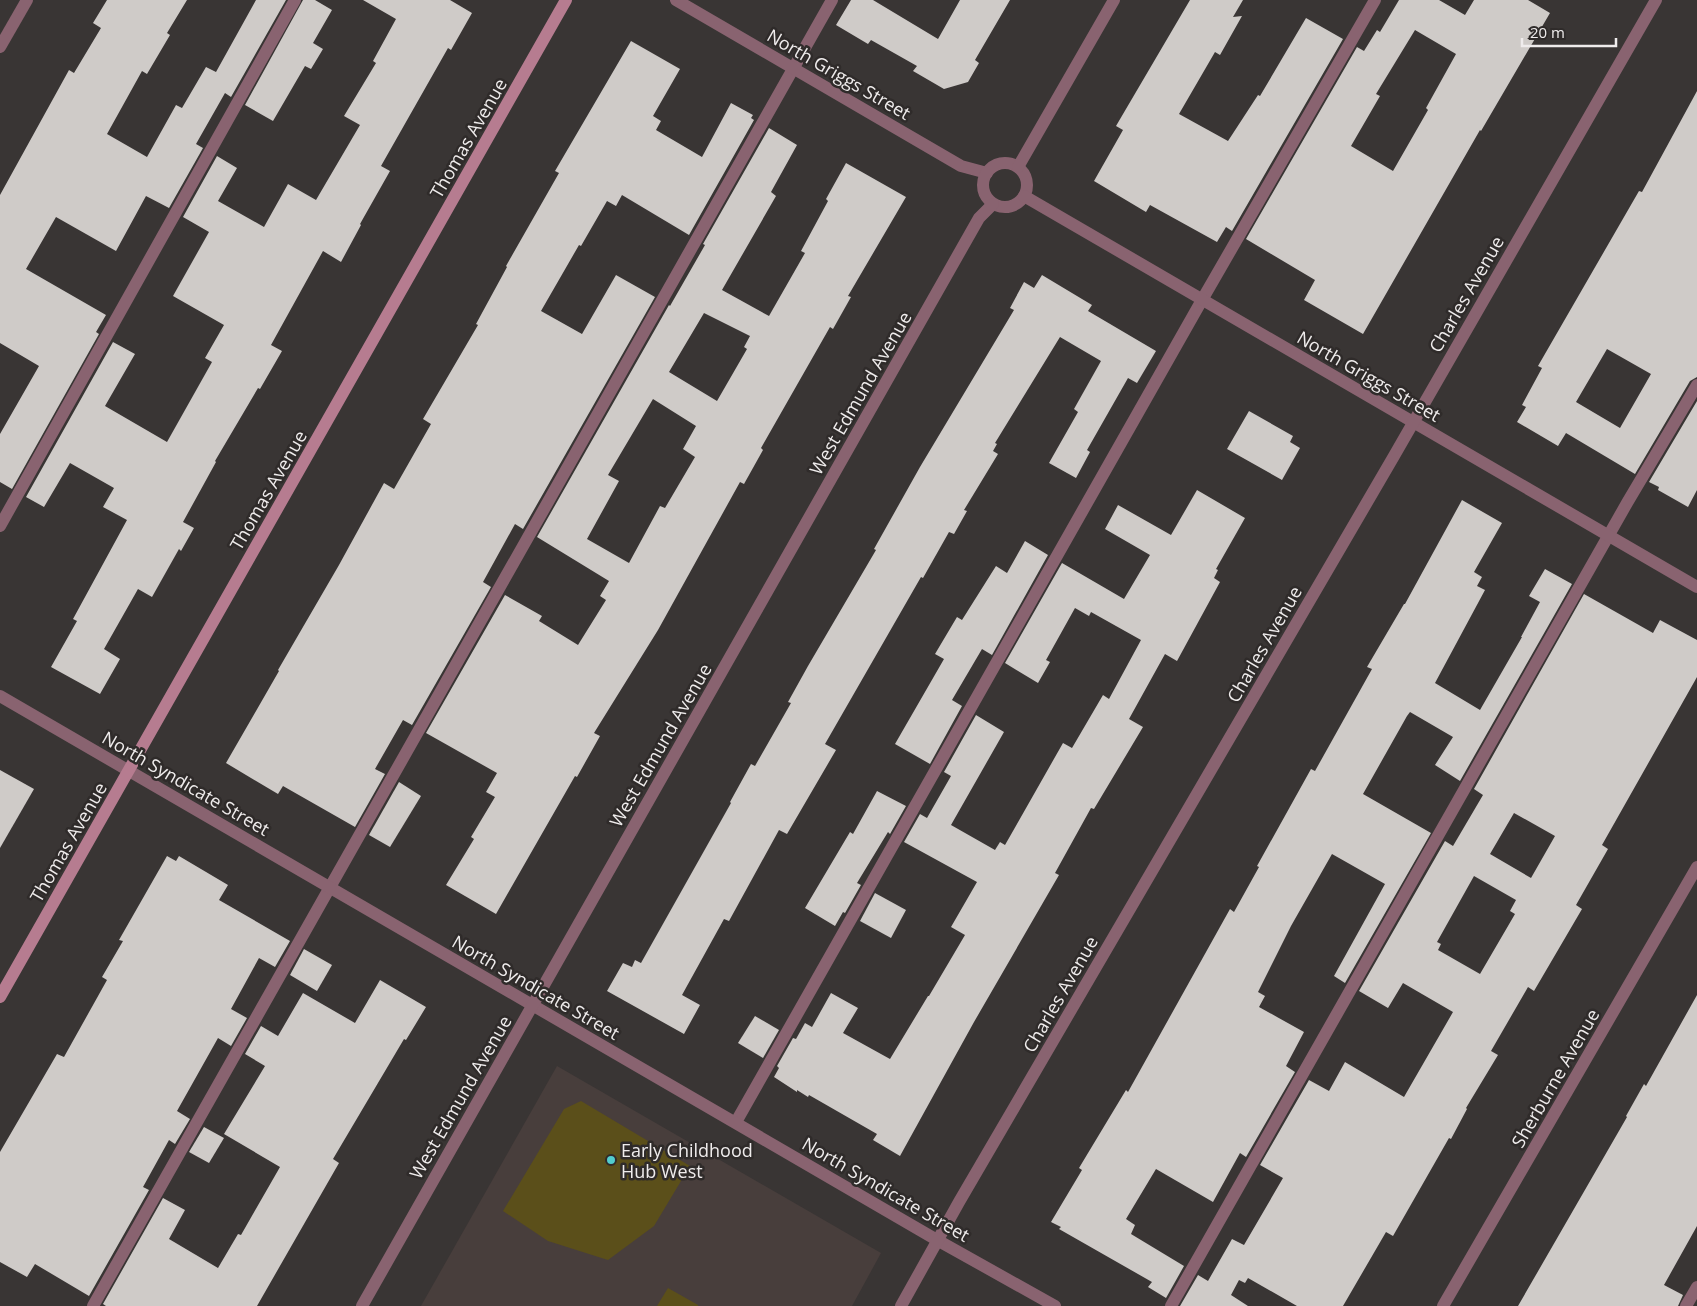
<svg xmlns="http://www.w3.org/2000/svg" width="1697" height="1306" font-family="'Open Sans',sans-serif">
	<style>
		.built { fill: #483e3c }
		.green { fill: #5b4f1a }
		.building { fill: #cfcbc8; fill-rule: evenodd }
		.lines { fill: none; stroke-linecap: round; stroke-linejoin: round }
		.lane { stroke: #896370; stroke-width: 12 }
		.street { stroke: #896370; stroke-width: 12 }
		.secondary { stroke: #b67c90; stroke-width: 12 }
		.poi-dot { fill: #52cdcd; stroke: #2f2b2a; stroke-width: 2 }
		.labels { text-anchor: middle; dominant-baseline: central; stroke-width: 5; stroke-linejoin: round; paint-order: stroke }
		.street-label { font-size: 18px; fill: #efecec; stroke: #2f2b2a }
		.poi-label { font-size: 18px; fill: #efecec; stroke: #2f2b2a; text-anchor: start }
	</style>
	<rect width="100%" height="100%" fill="#393534"/>
	<polygon class="built" points="557,1066 881,1253 852,1306 421,1306"/>
	<g class="green">
		<polygon points="581,1101 690,1166 654,1226 608,1260 548,1241 503,1211 564,1109"/>
		<polygon points="668,1288 698,1305 698,1306 657,1306"/>
	</g>
	<g class="building">
		<polygon points="107,0 187,0 167,33 170,35 147,74 142,71 107,134 147,157 176,105 182,108 206,67 216,72 256,0 286,0 231,97 225,93 196,144 203,148 169,208 146,196 116,251 56,217 26,269 106,315 96,332 99,334 12,489 0,482 0,434 39,366 0,343 0,195 69,70 74,73 101,28 93,23"/>
		<polygon points="303,0 315,0 332,10 313,43 323,49 311,69 305,66 273,121 245,105"/>
		<polygon points="363,0 450,0 472,13 451,50 448,48 381,166 390,171 360,224 361,225 341,262 323,251 271,345 282,351 260,389 258,388 215,461 216,462 183,522 194,528 181,551 179,549 152,597 138,589 104,649 120,659 100,694 51,667 77,621 73,619 127,520 103,507 114,488 70,463 44,507 26,497 113,342 135,354 105,406 167,442 212,362 205,358 224,325 173,296 209,232 183,217 217,156 237,168 218,201 264,227 288,184 316,200 360,125 344,116 376,63 373,61 396,19"/>
		<polygon points="851,0 873,0 938,39 960,0 1010,0 975,60 979,63 968,82 944,89 913,71 917,66 871,40 868,44 836,25"/>
		<polygon points="1190,0 1243,0 1233,17 1242,16 1220,55 1215,52 1179,114 1228,141 1258,95 1260,96 1306,18 1343,39 1232,231 1226,227 1217,242 1150,205 1146,212 1094,181 1123,130 1116,126"/>
		<path d="M1399,0H1439L1465,15L1474,0H1528L1550,13L1481,131L1480,130L1363,334L1304,300L1315,280L1246,239L1357,47L1364,51L1377,30L1380,32ZM1415,30L1456,54L1426,108L1428,110L1393,171L1351,146L1380,96L1376,94Z"/>
		<polygon points="631,41 680,69 653,116 661,121 656,130 702,157 731,103 753,115 751,118 754,120 689,235 622,195 616,206 607,201 581,246 579,245 541,311 582,334 616,275 655,297 523,529 515,524 483,582 491,587 412,725 403,720 375,769 385,774 355,827 283,786 278,794 226,763 279,671 278,670 339,565 384,483 394,489 431,424 423,419 478,325 476,324 507,267 506,266 559,173 555,171"/>
		<path d="M1697,91V377L1690,381L1635,474L1566,433L1558,446L1517,422L1526,407L1522,405L1542,368L1538,366L1639,191L1642,192ZM1607,349L1651,374L1620,428L1576,402Z"/>
		<path d="M769,128L797,145L771,192L776,196L722,290L769,316L805,253L801,251L828,201L826,199L846,163L906,197L848,296L851,297L833,329L830,327L761,448L763,450L744,484L740,482L658,630L594,733L600,736L577,777L575,776L496,914L446,885L474,839L471,837L495,797L486,792L497,773L426,733L505,595L542,616L539,621L578,645L606,600L600,596L609,581L537,537L669,305L670,306L705,245L703,244ZM704,313L750,336L744,347L747,349L717,401L669,372ZM653,399L696,426L683,449L695,457L665,508L660,506L629,563L587,539L619,481L608,475Z"/>
		<polygon points="1042,275 1092,305 1088,311 1156,351 1137,383 1128,378 1087,450 1090,452 1076,478 1049,463 1078,412 1074,409 1101,361 1060,337 995,443 997,444 993,451 998,454 964,510 967,511 954,534 949,532 923,578 921,577 825,744 836,750 787,834 779,830 729,921 724,919 682,995 700,1005 684,1034 607,991 623,963 632,967 635,960 641,963 731,803 730,802 751,764 755,766 791,703 788,702 808,666 876,550 874,549 920,467 1014,310 1010,308 1024,282 1034,288"/>
		<polygon points="1697,401 1697,490 1688,507 1658,490 1659,487 1649,482"/>
		<polygon points="1249,411 1293,436 1290,442 1300,448 1282,480 1227,449"/>
		<polygon points="1197,490 1245,518 1216,569 1218,570 1214,578 1220,582 1177,661 1165,654 1129,719 1143,727 1094,809 1091,808 1055,873 1059,875 974,1022 900,1156 873,1140 877,1134 809,1095 808,1097 797,1090 797,1092 774,1077 779,1068 777,1066 793,1038 796,1039 805,1023 812,1027 831,993 858,1008 843,1033 890,1059 928,996 929,996 965,935 951,927 977,882 904,842 920,814 927,818 951,776 944,772 976,715 1004,732 951,825 995,850 1000,842 1005,845 1063,743 1072,748 1103,695 1109,699 1141,640 1091,612 1089,616 1075,608 1046,660 1050,662 1038,683 1005,663 1062,563 1124,599 1150,555 1105,529 1118,505 1171,535"/>
		<polygon points="1462,500 1502,523 1474,572 1482,577 1477,586 1485,590 1435,683 1480,710 1522,637 1521,637 1540,602 1529,596 1545,569 1572,584 1460,781 1435,765 1453,737 1410,712 1407,716 1363,794 1431,833 1345,983 1334,976 1385,884 1332,854 1291,926 1258,992 1265,996 1259,1007 1304,1032 1286,1066 1295,1072 1246,1157 1240,1153 1213,1202 1156,1169 1126,1219 1135,1225 1131,1234 1184,1266 1166,1298 1148,1287 1152,1282 1059,1229 1061,1227 1051,1222 1082,1170 1079,1168 1126,1090 1128,1092 1230,909 1234,912 1259,867 1257,866 1311,769 1315,771 1372,669 1367,667 1404,604 1405,604"/>
		<polygon points="1025,541 1048,555 992,655 982,649 952,700 962,706 930,764 895,744 944,659 935,654 957,617 962,620 996,566 1007,573"/>
		<path d="M1584,594L1653,633L1660,620L1697,640V677L1602,845L1608,849L1576,905L1582,909L1534,991L1528,987L1491,1051L1498,1055L1466,1108L1467,1109L1451,1139L1449,1138L1393,1236L1386,1232L1343,1306H1297L1248,1278L1245,1283L1239,1280L1231,1295L1248,1306H1180L1198,1275L1208,1281L1232,1239L1244,1245L1283,1178L1260,1165L1309,1080L1329,1091L1345,1062L1404,1097L1453,1012L1403,983L1388,1008L1359,991L1445,841L1453,846L1483,795L1474,789ZM1514,813L1555,836L1531,878L1490,854ZM1474,876L1516,900L1510,911L1515,914L1480,974L1438,950L1441,944L1437,942Z"/>
		<polygon points="0,770 34,789 0,848"/>
		<polygon points="399,782 421,796 390,847 369,835"/>
		<polygon points="877,791 906,806 890,834 888,832 857,883 861,885 845,913 843,912 835,926 805,908 850,832 853,834"/>
		<polygon points="167,856 176,861 179,856 228,885 219,900 290,941 275,967 259,958 231,1009 247,1018 231,1046 218,1038 177,1111 190,1119 175,1144 169,1140 143,1187 149,1190 89,1296 35,1264 27,1277 0,1262 0,1152 57,1054 64,1057 107,980 102,977 123,941 119,940"/>
		<polygon points="875,893 906,910 891,938 860,921"/>
		<polygon points="304,949 332,965 317,991 290,975"/>
		<polygon points="380,980 426,1007 406,1040 404,1039 333,1159 339,1163 257,1306 106,1306 103,1304 163,1198 185,1210 169,1239 218,1268 238,1234 241,1235 280,1167 224,1134 265,1066 245,1054 261,1026 278,1036 303,993 355,1023"/>
		<polygon points="1697,995 1697,1226 1664,1285 1683,1295 1678,1306 1518,1306 1627,1117 1626,1116 1644,1084 1646,1086"/>
		<polygon points="755,1016 779,1030 763,1058 738,1043"/>
		<polygon points="204,1127 224,1138 209,1163 189,1152"/>
	</g>
	<g class="lines">
		<g class="lane">
			<polyline points="0,526 295,0"/>
			<polyline points="736,1122 1202,300 1375,0"/>
			<polyline points="93,1306 832,0"/>
			<polyline points="1171,1306 1627,503 1697,385"/>
			<polyline points="1686,1306 1697,1287"/>
		</g>
		<g class="street">
			<polyline points="676,0 961,166 987,173"/>
			<polyline points="0,47 27,0"/>
			<circle cx="1005" cy="185" r="22"/>
			<polyline points="1018,167 1114,0"/>
			<polyline points="1024,196 1697,587"/>
			<polyline points="0,696 937,1240 1055,1306"/>
			<polyline points="362,1306 979,218 993,204"/>
			<polyline points="901,1306 959,1202 1394,456 1656,0"/>
			<polyline points="1443,1306 1697,867"/>
		</g>
		<polyline class="secondary" points="0,997 566,0"/>
	</g>
	<circle class="poi-dot" cx="611" cy="1160" r="5"/>
	<g class="labels">
		<g class="street-label">
			<text transform="translate(839 74) rotate(30)">North Griggs Street</text>
			<text transform="translate(468 138) rotate(-60)">Thomas Avenue</text>
			<text transform="translate(1466 294) rotate(-60)">Charles Avenue</text>
			<text transform="translate(1369 376) rotate(30)">North Griggs Street</text>
			<text transform="translate(860 393) rotate(-60)">West Edmund Avenue</text>
			<text transform="translate(268 490) rotate(-60)">Thomas Avenue</text>
			<text transform="translate(1264 644) rotate(-60)">Charles Avenue</text>
			<text transform="translate(660 745) rotate(-60)">West Edmund Avenue</text>
			<text transform="translate(186 783) rotate(30)">North Syndicate Street</text>
			<text transform="translate(68 842) rotate(-60)">Thomas Avenue</text>
			<text transform="translate(536 987) rotate(30)">North Syndicate Street</text>
			<text transform="translate(1060 994) rotate(-60)">Charles Avenue</text>
			<text transform="translate(1555 1078) rotate(-60)">Sherburne Avenue</text>
			<text transform="translate(460 1097) rotate(-60)">West Edmund Avenue</text>
			<text transform="translate(886 1189) rotate(30)">North Syndicate Street</text>
		</g>
		<g class="poi-label">
			<text x="621" y="1150">Early Childhood<tspan x="621" dy="21">Hub West</tspan></text>
		</g>
	</g>
	<path d="M1522 38v8h94v-8" fill="none" stroke="#efecec" stroke-width="2.5"/>
	<text x="1530" y="38" font-size="15" fill="#efecec" stroke="#2f2b2a" stroke-width="4" paint-order="stroke">20 m</text>
</svg>
